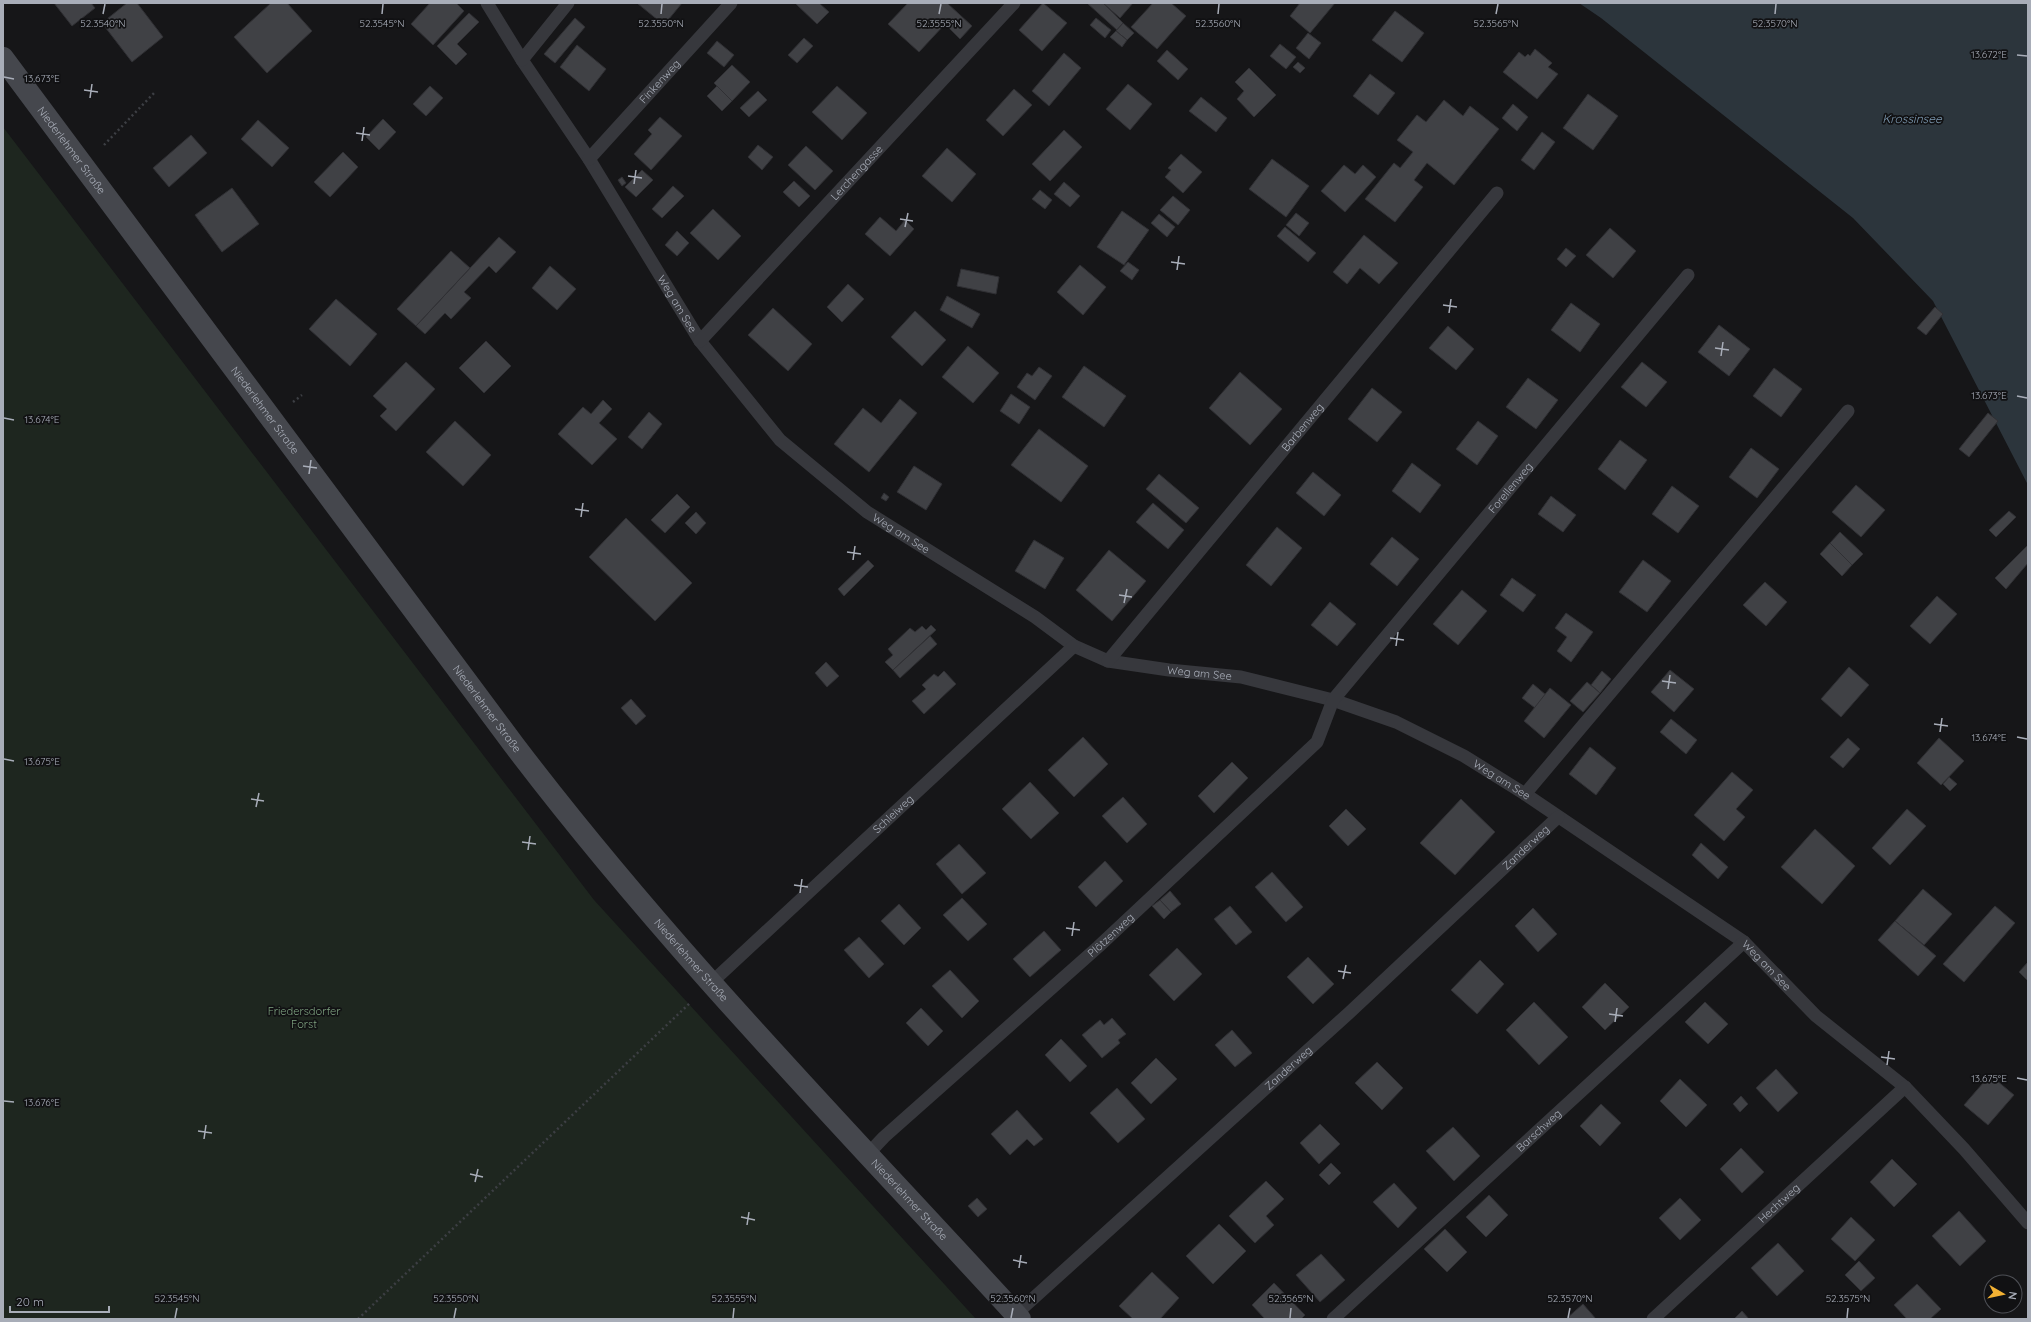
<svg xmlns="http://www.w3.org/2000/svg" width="2031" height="1322" font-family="Quicksand,sans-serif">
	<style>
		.green { fill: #1e261f }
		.water { fill: #2c353c }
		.building { fill: #404145; stroke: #303034 }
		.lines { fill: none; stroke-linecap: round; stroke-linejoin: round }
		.path { stroke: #3d3f44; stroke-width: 2.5; stroke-dasharray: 2 3; stroke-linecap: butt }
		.lane { stroke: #37383d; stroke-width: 13 }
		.secondary { stroke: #45474d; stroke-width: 22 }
		.ticks { fill: none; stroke: #a8adb8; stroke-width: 1.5 }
		.labels { text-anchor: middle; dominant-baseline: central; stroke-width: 3.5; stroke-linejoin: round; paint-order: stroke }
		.street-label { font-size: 11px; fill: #a8adb8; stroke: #111113 }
		.park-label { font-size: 11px; fill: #7fa381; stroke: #111113 }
		.water-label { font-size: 12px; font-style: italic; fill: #7f9bb3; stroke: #111113 }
		.ticks-label { font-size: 10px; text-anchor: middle; fill: #a8adb8; stroke: #111113; stroke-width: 3.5; stroke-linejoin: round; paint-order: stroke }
	</style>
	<rect width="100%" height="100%" fill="#161618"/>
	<polygon class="green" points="3,127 594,900 976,1319 3,1319"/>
	<polygon class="water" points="1579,3 2028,3 2028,485 1933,301 1853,218 1601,18"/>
	<g class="building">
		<polygon points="54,3 91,3 95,8 72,26"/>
		<polygon points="127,3 137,3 163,37 132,62 102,23"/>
		<polygon points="271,3 287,3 312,31 267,73 234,37"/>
		<polygon points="430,3 456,3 464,11 433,45 411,24"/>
		<polygon points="637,3 682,3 664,25"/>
		<polygon points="795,3 819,3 829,12 817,24"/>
		<polygon points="908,3 947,3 972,26 960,39 945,24 919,52 888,24"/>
		<polygon points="1043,3 1067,23 1042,51 1019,30"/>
		<polygon points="1087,3 1103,3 1123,23 1117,30"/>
		<polygon points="1103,3 1133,3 1120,18"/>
		<polygon points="1153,3 1171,3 1186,16 1157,49 1131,27"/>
		<polygon points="1300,3 1335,3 1310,33 1290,16"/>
		<polygon points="1395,11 1424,33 1402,62 1372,40"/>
		<polygon points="469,13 479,22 457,44 467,54 456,65 437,46"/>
		<polygon points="575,18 585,27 555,63 544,54"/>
		<polygon points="1096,18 1111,30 1105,38 1090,25"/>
		<polygon points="1123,23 1134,33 1127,40 1116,31"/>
		<polygon points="1116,31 1127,40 1122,47 1110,37"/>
		<polygon points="1308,33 1321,43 1309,59 1296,48"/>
		<polygon points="804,38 813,46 797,63 788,55"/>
		<polygon points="717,41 734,55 724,67 707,53"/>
		<polygon points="1280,44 1296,57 1286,69 1270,56"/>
		<polygon points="577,45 606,69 589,91 560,67"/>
		<polygon points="1535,49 1552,63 1548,67 1558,74 1537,99 1503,72 1519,52 1525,57 1528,54 1530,56"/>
		<polygon points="1167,50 1188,69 1178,80 1157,61"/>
		<polygon points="1064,53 1081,68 1049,106 1032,91"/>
		<polygon points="1298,62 1305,68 1300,73 1293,67"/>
		<polygon points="732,65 750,82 732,101 714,83"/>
		<polygon points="1249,68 1276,95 1254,117 1237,99 1244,91 1235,82"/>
		<polygon points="1370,74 1395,93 1378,115 1353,96"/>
		<polygon points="1128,84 1152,104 1130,130 1106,109"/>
		<polygon points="430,86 443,98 426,116 413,104"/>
		<polygon points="717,86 732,101 722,111 707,96"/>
		<polygon points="837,86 867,113 842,140 812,112"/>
		<polygon points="1014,89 1032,105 1003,136 986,120"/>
		<polygon points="758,91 767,100 749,117 740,108"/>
		<polygon points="1588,94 1618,116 1593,150 1563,128"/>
		<polygon points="1201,97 1227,118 1216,132 1189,111"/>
		<polygon points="1444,100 1463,116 1470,106 1499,129 1454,185 1427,163 1414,180 1423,187 1395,222 1365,199 1394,163 1400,168 1413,152 1397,140 1417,115 1426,122"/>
		<polygon points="1513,104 1528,117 1517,131 1502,118"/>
		<polygon points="660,117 682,136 651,170 634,154 652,134 648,130"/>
		<polygon points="383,119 396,132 379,150 366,137"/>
		<polygon points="258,120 289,148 272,167 241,139"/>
		<polygon points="1064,130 1082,147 1050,181 1032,164"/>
		<polygon points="1542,132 1555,142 1534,170 1521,160"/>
		<polygon points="191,135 207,153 169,187 153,168"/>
		<polygon points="758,145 773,157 762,170 748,157"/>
		<polygon points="806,146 833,171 815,190 788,165"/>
		<polygon points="947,148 976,174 952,202 922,176"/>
		<polygon points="343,152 358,167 330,197 314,182"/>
		<polygon points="1181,154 1202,172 1183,193 1165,177 1171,170 1168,168"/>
		<polygon points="1272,159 1309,186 1286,217 1249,189"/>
		<polygon points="1344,165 1355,174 1363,165 1376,177 1345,212 1321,191"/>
		<polygon points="642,170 653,180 636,197 625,187"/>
		<polygon points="622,177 626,183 622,186 618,180"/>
		<polygon points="794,181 810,196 799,207 783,192"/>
		<polygon points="1064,182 1080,196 1070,207 1054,194"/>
		<polygon points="673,186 684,196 662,218 652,209"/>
		<polygon points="232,188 259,224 222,252 195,215"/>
		<polygon points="1040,190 1052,200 1045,209 1032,199"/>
		<polygon points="1173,196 1190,210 1178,225 1160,210"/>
		<polygon points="713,209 741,236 718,260 690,233"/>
		<polygon points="1122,211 1149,230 1124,265 1097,247"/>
		<polygon points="1296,213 1309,223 1299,236 1286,225"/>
		<polygon points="1159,214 1175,227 1167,237 1151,223"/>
		<polygon points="880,217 896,231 905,220 914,229 890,256 865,234"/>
		<polygon points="1285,227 1316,253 1308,262 1277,236"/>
		<polygon points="1610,228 1636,251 1613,278 1586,255"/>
		<polygon points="677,231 689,243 677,256 665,245"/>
		<polygon points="1364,235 1398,263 1379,284 1360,268 1347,284 1333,272"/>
		<polygon points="499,237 516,252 496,273 489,266 464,292 471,298 451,319 445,313 425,334 416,326"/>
		<polygon points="1566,248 1576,256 1566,267 1557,259"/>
		<polygon points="451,251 470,268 416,326 397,309"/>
		<polygon points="1128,262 1139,270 1132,280 1120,271"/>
		<polygon points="1080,265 1106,287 1083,315 1057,292"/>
		<polygon points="550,266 576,289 557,310 532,288"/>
		<polygon points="961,269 999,277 996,294 957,286"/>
		<polygon points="848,284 864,299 842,322 827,307"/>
		<polygon points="947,296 980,314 972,328 940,310"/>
		<polygon points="336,299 377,334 350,366 309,329"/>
		<polygon points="1571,303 1600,324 1580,352 1551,330"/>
		<polygon points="1935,307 1943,314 1926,335 1917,328"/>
		<polygon points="773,308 812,344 788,371 748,335"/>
		<polygon points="915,311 946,340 922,366 891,337"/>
		<polygon points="1719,325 1750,349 1729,376 1698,352"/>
		<polygon points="1448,326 1474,349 1456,370 1429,348"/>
		<polygon points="486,341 511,366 484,393 459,368"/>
		<polygon points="968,346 999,373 973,403 942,377"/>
		<polygon points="406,362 435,389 396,431 380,416 387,409 373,396"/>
		<polygon points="1642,362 1667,382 1646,407 1621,387"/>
		<polygon points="1084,366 1126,396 1104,427 1062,397"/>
		<polygon points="1039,367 1052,376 1035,400 1017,387 1027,373 1032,376"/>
		<polygon points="1774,368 1802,389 1781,417 1753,396"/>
		<polygon points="1240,372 1282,409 1250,445 1209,408"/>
		<polygon points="1528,378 1558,400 1536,429 1506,407"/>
		<polygon points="1372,388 1402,412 1377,442 1348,419"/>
		<polygon points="1011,394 1030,407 1019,424 1000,411"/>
		<polygon points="900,399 917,413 869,472 834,444 863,408 881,423"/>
		<polygon points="603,400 612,409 599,423 617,439 592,465 558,434 583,407 591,414"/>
		<polygon points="649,412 662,424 642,449 628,437"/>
		<polygon points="1988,413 1998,421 1969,457 1959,449"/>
		<polygon points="455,421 491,455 463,486 426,452"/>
		<polygon points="1478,421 1498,436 1477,465 1456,449"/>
		<polygon points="1039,429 1088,466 1061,502 1011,465"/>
		<polygon points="1620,440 1647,460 1625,490 1598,469"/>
		<polygon points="1751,448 1779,469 1757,498 1729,477"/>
		<polygon points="1412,463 1441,485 1420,513 1392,491"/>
		<polygon points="914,466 942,484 926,510 897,492"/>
		<polygon points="1313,472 1341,495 1324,516 1296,493"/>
		<polygon points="1159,474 1199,508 1186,523 1146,489"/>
		<polygon points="1856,485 1885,510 1861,537 1832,512"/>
		<polygon points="1672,486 1699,506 1678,533 1652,514"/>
		<polygon points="884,493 889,497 886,501 881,498"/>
		<polygon points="677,494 690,507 665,533 651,520"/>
		<polygon points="1551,496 1576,515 1563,532 1538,514"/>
		<polygon points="1153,503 1184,530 1168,549 1136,522"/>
		<polygon points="2009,511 2016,517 1996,537 1989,530"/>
		<polygon points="696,512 706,523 696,534 685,523"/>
		<polygon points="626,518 692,583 655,621 589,557"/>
		<polygon points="1277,527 1302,548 1271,586 1246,565"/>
		<polygon points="1840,532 1863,554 1852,565 1830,543"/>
		<polygon points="1392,537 1419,559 1397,586 1370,564"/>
		<polygon points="1034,540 1064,558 1045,589 1015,571"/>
		<polygon points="1830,543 1852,565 1842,576 1820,554"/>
		<polygon points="2028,545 2028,563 2006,589 1995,578"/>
		<polygon points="1109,550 1146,581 1112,621 1076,590"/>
		<polygon points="868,560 874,566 844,596 838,589"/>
		<polygon points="1643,560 1671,581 1647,612 1619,592"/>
		<polygon points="1512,578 1536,595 1523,612 1500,595"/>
		<polygon points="1765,582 1787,602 1766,626 1743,605"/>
		<polygon points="1462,590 1487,611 1458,645 1433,624"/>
		<polygon points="1937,596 1957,614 1930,644 1910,626"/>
		<polygon points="1330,602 1356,624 1337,646 1311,625"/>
		<polygon points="1566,613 1593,632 1571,662 1557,651 1567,637 1555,628"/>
		<polygon points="931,625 936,630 893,670 885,662 893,655 888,649 910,628 915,632 922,626 926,630"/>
		<polygon points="930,636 937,644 900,678 893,670"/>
		<polygon points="826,662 839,676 827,687 815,673"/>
		<polygon points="1849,667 1869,685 1841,717 1821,699"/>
		<polygon points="1670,670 1694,689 1674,712 1651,692"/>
		<polygon points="944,671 956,684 924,714 912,701 926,689 922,685 934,674 938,677"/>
		<polygon points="1602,671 1611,679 1600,693 1591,685"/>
		<polygon points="1587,682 1600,693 1583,712 1570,701"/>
		<polygon points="1533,684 1546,695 1535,708 1522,698"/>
		<polygon points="1550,688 1571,705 1544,738 1524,721"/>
		<polygon points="631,699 646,716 636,725 621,708"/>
		<polygon points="1671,719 1697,740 1686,754 1660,732"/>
		<polygon points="1083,737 1108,764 1074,797 1048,770"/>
		<polygon points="1848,738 1860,749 1843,768 1830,757"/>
		<polygon points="1939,738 1964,761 1941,785 1917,763"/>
		<polygon points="1590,747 1616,768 1596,795 1569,774"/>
		<polygon points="1232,762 1248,778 1214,813 1198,796"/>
		<polygon points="1732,772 1753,790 1736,809 1745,817 1724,841 1694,815"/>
		<polygon points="1949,777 1957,784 1950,791 1943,784"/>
		<polygon points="1030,782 1059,813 1031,839 1002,809"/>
		<polygon points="1123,797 1147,824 1127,843 1102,816"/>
		<polygon points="1461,799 1495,832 1455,875 1420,843"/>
		<polygon points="1346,809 1366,829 1348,846 1329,826"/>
		<polygon points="1907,809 1926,826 1890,865 1872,848"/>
		<polygon points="1815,829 1855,866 1822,904 1781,867"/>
		<polygon points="1701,843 1728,867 1718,879 1692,855"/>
		<polygon points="959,844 986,873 962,894 936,864"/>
		<polygon points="1105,861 1123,881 1096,907 1078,887"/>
		<polygon points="1272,872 1303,907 1286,922 1255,887"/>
		<polygon points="1923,889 1952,914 1924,945 1895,921"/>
		<polygon points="1170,891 1181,904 1171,912 1160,900"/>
		<polygon points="962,898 987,924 968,941 943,915"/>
		<polygon points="1160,900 1171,912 1164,919 1152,906"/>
		<polygon points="899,904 921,928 904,945 881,921"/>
		<polygon points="1230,906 1252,932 1236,945 1214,919"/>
		<polygon points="1995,906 2015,923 1964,982 1943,964"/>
		<polygon points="1533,908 1557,934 1538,952 1515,926"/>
		<polygon points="1895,921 1936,956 1918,976 1878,940"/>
		<polygon points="1044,931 1061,950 1030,977 1013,959"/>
		<polygon points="859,937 884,964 869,978 844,950"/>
		<polygon points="1177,948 1202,974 1174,1001 1149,975"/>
		<polygon points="1308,957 1334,984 1313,1004 1287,977"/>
		<polygon points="1480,960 1504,984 1477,1014 1451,990"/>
		<polygon points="2028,962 2028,981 2019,972"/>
		<polygon points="950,970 979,1001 962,1018 932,986"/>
		<polygon points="1605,983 1629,1007 1605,1030 1582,1007"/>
		<polygon points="1534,1002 1568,1037 1539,1065 1506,1030"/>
		<polygon points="1705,1002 1728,1024 1708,1044 1685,1022"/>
		<polygon points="921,1008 943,1031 928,1046 906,1023"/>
		<polygon points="1112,1018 1126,1034 1118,1040 1120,1043 1102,1058 1082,1035 1100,1020 1104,1025"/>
		<polygon points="1232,1030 1252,1053 1235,1067 1215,1045"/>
		<polygon points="1061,1039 1087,1066 1070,1082 1045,1055"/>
		<polygon points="1156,1058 1177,1079 1151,1104 1131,1083"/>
		<polygon points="1377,1062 1403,1088 1382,1110 1355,1083"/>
		<polygon points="1776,1069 1798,1093 1778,1112 1756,1088"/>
		<polygon points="1990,1075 2014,1095 1988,1125 1964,1105"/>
		<polygon points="1680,1079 1707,1105 1686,1127 1660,1101"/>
		<polygon points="1117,1088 1145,1119 1118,1143 1090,1113"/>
		<polygon points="1741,1096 1748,1104 1740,1112 1733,1104"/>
		<polygon points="1601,1104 1621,1123 1600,1146 1580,1126"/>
		<polygon points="1017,1110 1043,1139 1034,1146 1027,1139 1010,1155 991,1134"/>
		<polygon points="1320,1124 1340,1144 1319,1164 1300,1143"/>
		<polygon points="1453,1127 1480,1156 1454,1181 1426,1151"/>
		<polygon points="1741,1148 1764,1172 1742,1193 1720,1169"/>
		<polygon points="1892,1159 1917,1184 1894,1207 1870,1182"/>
		<polygon points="1331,1163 1341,1173 1329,1185 1319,1175"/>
		<polygon points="1266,1181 1284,1199 1266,1216 1274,1225 1255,1243 1229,1216"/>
		<polygon points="1394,1183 1417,1208 1398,1228 1373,1202"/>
		<polygon points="1489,1195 1508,1215 1486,1237 1466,1217"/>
		<polygon points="977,1198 987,1209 978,1217 968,1206"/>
		<polygon points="1680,1198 1701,1220 1680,1240 1659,1218"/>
		<polygon points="1959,1211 1986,1241 1960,1266 1932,1236"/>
		<polygon points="1851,1217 1875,1240 1855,1261 1831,1239"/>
		<polygon points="1219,1224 1246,1251 1213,1284 1186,1256"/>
		<polygon points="1445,1229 1467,1252 1447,1272 1424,1249"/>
		<polygon points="1778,1243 1804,1271 1777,1296 1751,1268"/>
		<polygon points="1321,1254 1345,1280 1320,1302 1296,1275"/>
		<polygon points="1859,1261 1875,1278 1861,1291 1845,1275"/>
		<polygon points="1152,1272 1179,1298 1160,1319 1133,1319 1119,1306"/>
		<polygon points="1274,1283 1305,1315 1301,1319 1265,1319 1252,1305"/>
		<polygon points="1917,1284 1941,1309 1930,1319 1907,1319 1894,1305"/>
		<polygon points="1583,1304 1596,1319 1566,1319"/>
		<polygon points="1742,1311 1749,1319 1734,1319"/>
	</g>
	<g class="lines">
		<g class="path">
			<polyline points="104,145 155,92"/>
			<polyline points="293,402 302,395"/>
			<polyline points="358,1319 691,1002"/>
		</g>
		<g class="lane">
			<path id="s1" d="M487,3L522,60L589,159L700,341L780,440L867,512L1035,617L1074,646L1108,661L1169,670L1241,677L1333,700L1396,722L1464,756L1525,794L1744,942L1816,1016L1905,1087L1964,1149L2028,1223"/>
			<polyline points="522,60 568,3"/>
			<path id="s2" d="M589,159L731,3"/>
			<path id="s3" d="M700,341L1014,3"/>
			<path id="s4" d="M1108,661L1497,193"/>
			<polyline points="1525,794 1848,411"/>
			<path id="s5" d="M712,982L1074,646"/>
			<path id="s6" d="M868,1154L884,1137L1098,947L1317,742L1333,700L1688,275"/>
			<path id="s7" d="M1016,1314L1349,1013L1558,817"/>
			<path id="s8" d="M1333,1319L1744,942"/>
			<path id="s9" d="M1653,1319L1905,1087"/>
		</g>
		<path class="secondary" id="s10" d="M3,58L514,745C668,948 848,1131 1020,1319"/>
	</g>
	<path class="ticks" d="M103,14L105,4M382,14L383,4M661,14L662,4M939,14L941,4M1218,14L1219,4M1496,14L1498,4M1775,14L1776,4M2017,55L2027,56M4,77L14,79M84,90L98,92M90,98L92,84M356,133L370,135M362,141L364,127M628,176L642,178M634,184L636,170M900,219L913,221M905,227L908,213M1171,262L1185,264M1177,270L1179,256M1443,305L1457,307M1449,313L1451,299M1715,348L1729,350M1721,356L1723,342M2017,396L2027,398M4,418L14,420M303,466L317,468M309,474L311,460M575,509L589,511M581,517L583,503M847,552L861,554M853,560L855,546M1119,595L1132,597M1124,603L1127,589M1390,638L1404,640M1396,646L1398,632M1662,681L1676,683M1668,689L1670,675M1934,724L1948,726M1940,732L1942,718M2017,737L2027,739M4,759L14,761M251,799L264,801M256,807L259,793M522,842L536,844M528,850L530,836M794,885L808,887M800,893L802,879M1066,928L1080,930M1072,936L1074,922M1338,971L1351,973M1343,979L1346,965M1609,1014L1623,1016M1615,1022L1617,1008M1881,1057L1895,1059M1887,1065L1889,1051M2017,1078L2027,1080M4,1101L14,1102M198,1131L212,1133M204,1139L206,1125M470,1174L483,1177M475,1182L478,1169M741,1217L755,1220M747,1225L749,1212M1013,1260L1027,1263M1019,1268L1021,1255M175,1318L177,1308M454,1318L456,1308M733,1318L734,1308M1011,1318L1013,1308M1290,1318L1291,1308M1568,1318L1570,1308M1847,1318L1848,1308"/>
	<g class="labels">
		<g class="street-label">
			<text stroke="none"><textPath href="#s2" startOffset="105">Finkenweg</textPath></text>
			<text stroke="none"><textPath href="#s10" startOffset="115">Niederlehmer Straße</textPath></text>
			<text stroke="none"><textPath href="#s3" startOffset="230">Lerchengasse</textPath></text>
			<text stroke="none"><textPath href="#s1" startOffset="356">Weg am See</textPath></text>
			<text stroke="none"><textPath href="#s10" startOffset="439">Niederlehmer Straße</textPath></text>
			<text stroke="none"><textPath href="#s4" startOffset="304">Barbenweg</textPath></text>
			<text stroke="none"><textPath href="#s6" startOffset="931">Forellenweg</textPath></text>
			<text stroke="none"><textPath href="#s1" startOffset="680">Weg am See</textPath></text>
			<text stroke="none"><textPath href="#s1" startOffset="1016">Weg am See</textPath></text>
			<text stroke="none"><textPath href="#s10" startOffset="811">Niederlehmer Straße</textPath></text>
			<text stroke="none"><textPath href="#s1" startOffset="1340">Weg am See</textPath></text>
			<text stroke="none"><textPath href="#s5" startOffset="247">Schleiweg</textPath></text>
			<text stroke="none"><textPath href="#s7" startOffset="691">Zanderweg</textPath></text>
			<text stroke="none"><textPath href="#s6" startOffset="327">Plötzenweg</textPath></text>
			<text stroke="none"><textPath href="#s10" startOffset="1135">Niederlehmer Straße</textPath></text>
			<text stroke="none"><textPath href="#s1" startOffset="1664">Weg am See</textPath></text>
			<text stroke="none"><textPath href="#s7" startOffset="367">Zanderweg</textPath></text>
			<text stroke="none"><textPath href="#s8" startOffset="279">Barschweg</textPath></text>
			<text stroke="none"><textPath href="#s10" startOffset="1459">Niederlehmer Straße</textPath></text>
			<text stroke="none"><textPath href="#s9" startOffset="171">Hechtweg</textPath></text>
		</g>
		<g class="park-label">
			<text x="304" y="1011">Friedersdorfer<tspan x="304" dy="13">Forst</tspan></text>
		</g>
		<g class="water-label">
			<text x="1912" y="118">Krossinsee</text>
		</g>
	</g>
	<g class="ticks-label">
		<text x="103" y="27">52.3540°N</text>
		<text x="382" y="27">52.3545°N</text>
		<text x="661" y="27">52.3550°N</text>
		<text x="939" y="27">52.3555°N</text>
		<text x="1218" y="27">52.3560°N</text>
		<text x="1496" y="27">52.3565°N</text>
		<text x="1775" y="27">52.3570°N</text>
		<text x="1989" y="58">13.672°E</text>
		<text x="42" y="82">13.673°E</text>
		<text x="1989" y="399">13.673°E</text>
		<text x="42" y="423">13.674°E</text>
		<text x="1989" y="741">13.674°E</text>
		<text x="42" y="765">13.675°E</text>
		<text x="1989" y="1082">13.675°E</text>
		<text x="42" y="1106">13.676°E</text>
		<text x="177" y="1302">52.3545°N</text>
		<text x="456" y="1302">52.3550°N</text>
		<text x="734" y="1302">52.3555°N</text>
		<text x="1013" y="1302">52.3560°N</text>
		<text x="1291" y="1302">52.3565°N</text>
		<text x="1570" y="1302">52.3570°N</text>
		<text x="1848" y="1302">52.3575°N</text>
	</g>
	<rect width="2031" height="1322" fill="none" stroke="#a8adb8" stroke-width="8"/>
	<g transform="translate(2003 1294) rotate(99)"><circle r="19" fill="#111113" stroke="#4d4f55"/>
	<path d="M0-3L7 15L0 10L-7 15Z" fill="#f2b134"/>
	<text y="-6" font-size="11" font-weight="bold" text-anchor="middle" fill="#a8adb8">N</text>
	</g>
	<path d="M10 1306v6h99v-6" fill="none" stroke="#a8adb8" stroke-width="2"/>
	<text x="16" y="1306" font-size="12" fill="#a8adb8" stroke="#111113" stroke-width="3" paint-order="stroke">20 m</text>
</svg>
